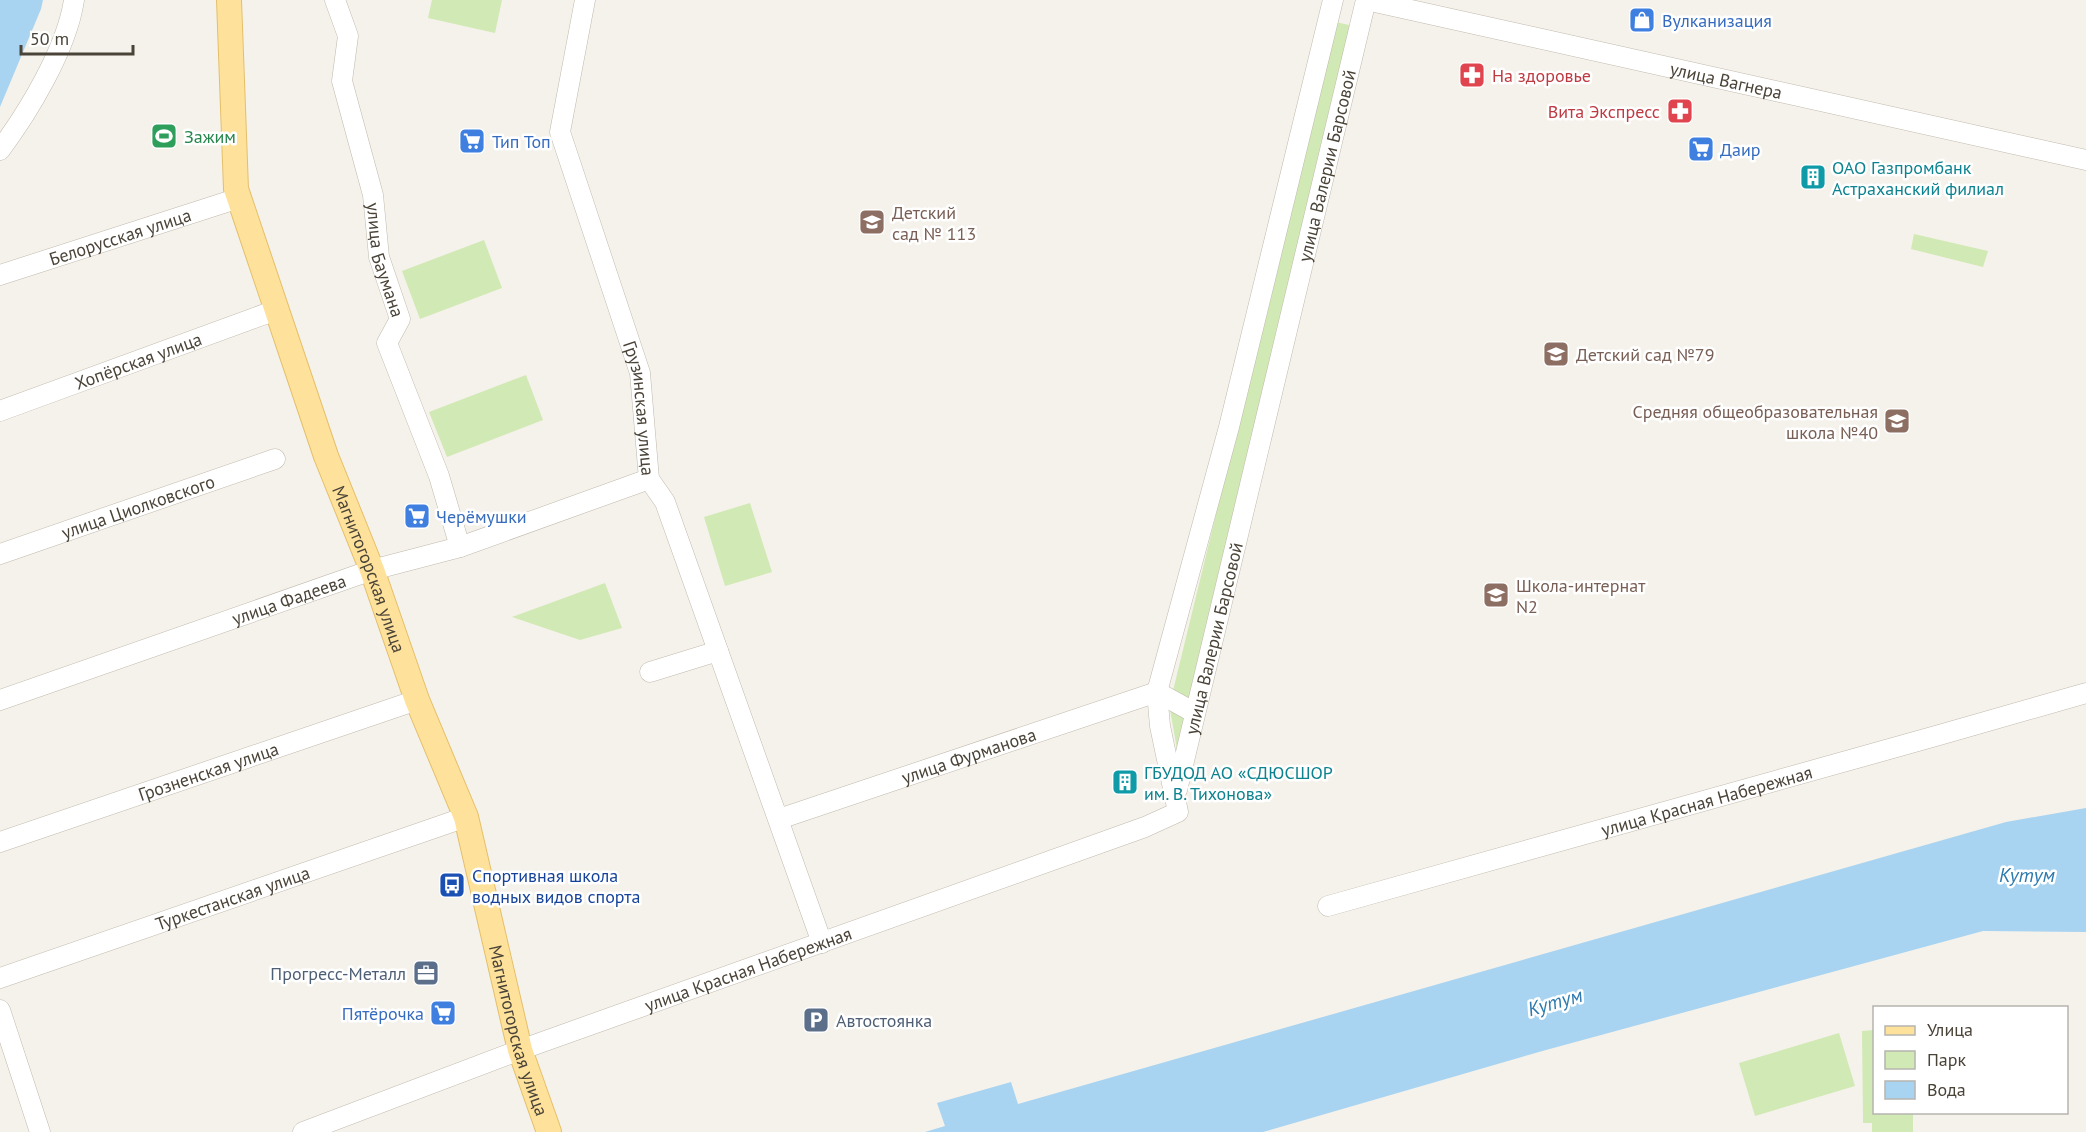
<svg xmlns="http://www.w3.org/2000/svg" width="2086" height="1132" font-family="'PT Sans',sans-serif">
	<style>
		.green { fill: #d1e9b4 }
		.water { fill: #a8d4f1 }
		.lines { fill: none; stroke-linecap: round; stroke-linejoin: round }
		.minor-casing { stroke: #c1baad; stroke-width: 21 }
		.major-casing { stroke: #e4bf6a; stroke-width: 26 }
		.minor { stroke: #fff; stroke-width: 20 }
		.major { stroke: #fee29b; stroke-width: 24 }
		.labels { text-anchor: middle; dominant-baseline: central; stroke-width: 5; stroke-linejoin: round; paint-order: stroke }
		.shop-label { font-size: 18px; fill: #366cbe; stroke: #fff; text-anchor: start }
		.health-label { font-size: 18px; fill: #be3a42; stroke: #fff; text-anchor: start }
		.street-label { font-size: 18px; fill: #4a4338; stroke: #fff }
		.leisure-label { font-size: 18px; fill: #27864d; stroke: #fff; text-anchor: start }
		.culture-label { font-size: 18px; fill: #0d838f; stroke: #fff; text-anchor: start }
		.education-label { font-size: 18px; fill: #785e54; stroke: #fff; text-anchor: start }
		.transit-label { font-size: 18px; fill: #164399; stroke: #fff; text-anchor: start }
		.service-label { font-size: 18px; fill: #4e5e75; stroke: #fff; text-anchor: end }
		.water-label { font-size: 20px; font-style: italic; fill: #2e7aaf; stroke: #fff }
	</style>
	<rect width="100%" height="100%" fill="#f5f2eb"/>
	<g class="green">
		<polygon points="432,0 502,0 495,33 428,18"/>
		<polygon points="1336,22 1353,26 1191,704 1171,699"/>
		<polygon points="1914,234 1988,251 1983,267 1911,249"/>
		<polygon points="484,240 502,288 420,319 402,271"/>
		<polygon points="526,375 543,420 447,457 429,412"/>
		<polygon points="750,503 772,572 725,586 704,517"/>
		<polygon points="605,583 622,628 580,640 512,617"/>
		<polygon points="1170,709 1191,715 1179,761"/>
		<polygon points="1874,1030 1874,1112 1913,1113 1913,1132 1872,1132 1872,1123 1863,1123 1862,1031"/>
		<polygon points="1839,1033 1855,1086 1755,1116 1739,1063"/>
	</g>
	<g class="water">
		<polygon points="0,0 43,0 41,9 0,107"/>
		<polygon points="2086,808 2086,932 1983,931 1546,1050 1263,1132 925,1132 945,1126 937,1103 1011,1082 1018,1104 2006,822"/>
	</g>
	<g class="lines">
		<defs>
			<g id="minor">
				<path id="s1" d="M335,0L348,36L342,81L373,195L379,257L400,319L387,343L439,476L460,547"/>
				<path id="s2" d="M585,0L560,132L640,373L649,479L665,502L822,943"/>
				<path id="s3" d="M1366,0L2086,160"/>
				<path d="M0,150C29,111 67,48 74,0"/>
				<path id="s4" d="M0,275L239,198"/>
				<path id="s5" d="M0,411L276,310"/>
				<path id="s6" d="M0,554L275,459"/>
				<polyline points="650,672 718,651"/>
				<path id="s7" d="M0,700L372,570L460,547L649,479"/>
				<path id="s8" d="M1177,790L1366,0"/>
				<path id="s9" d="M779,819L1157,692L1195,713"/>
				<path id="s10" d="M0,842L417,700"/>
				<path id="s11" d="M1328,906C1581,835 1834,766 2086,693"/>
				<path id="s12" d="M0,978L466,817"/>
				<polyline points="0,1010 40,1132"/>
				<path id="s13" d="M303,1132L520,1050L1145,827L1178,812L1160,726L1157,692L1229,427L1333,0"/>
			</g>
			<g id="major">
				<path id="s14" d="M229,0L236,189L326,456L372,570L417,700L466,817L520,1050L549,1132"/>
			</g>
		</defs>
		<use href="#minor" class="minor-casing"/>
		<use href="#major" class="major-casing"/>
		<use href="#minor" class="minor"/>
		<use href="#major" class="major"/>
	</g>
	<defs>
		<symbol id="shop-square" viewBox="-11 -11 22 22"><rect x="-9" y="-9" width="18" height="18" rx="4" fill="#3f7fe0" stroke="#fff"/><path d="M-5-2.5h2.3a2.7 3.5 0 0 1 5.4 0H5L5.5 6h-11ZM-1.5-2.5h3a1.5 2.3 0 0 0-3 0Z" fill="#fff"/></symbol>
		<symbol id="pharmacy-square" viewBox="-11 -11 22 22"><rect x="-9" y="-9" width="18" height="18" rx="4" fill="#e0444e" stroke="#fff"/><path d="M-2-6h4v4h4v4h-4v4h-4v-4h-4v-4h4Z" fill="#fff"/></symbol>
		<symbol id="stadium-square" viewBox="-11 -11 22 22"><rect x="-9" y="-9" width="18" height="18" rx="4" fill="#2e9e5b" stroke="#fff"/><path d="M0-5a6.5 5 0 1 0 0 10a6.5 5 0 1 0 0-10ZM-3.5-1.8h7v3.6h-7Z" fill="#fff"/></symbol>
		<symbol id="supermarket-square" viewBox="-11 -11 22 22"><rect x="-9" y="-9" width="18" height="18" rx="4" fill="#3f7fe0" stroke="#fff"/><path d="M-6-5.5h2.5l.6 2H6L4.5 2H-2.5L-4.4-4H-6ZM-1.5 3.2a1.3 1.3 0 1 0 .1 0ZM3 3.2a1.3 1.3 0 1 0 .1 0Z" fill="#fff"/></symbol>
		<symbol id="building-square" viewBox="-11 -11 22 22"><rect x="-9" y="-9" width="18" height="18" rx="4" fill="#0f9aa8" stroke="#fff"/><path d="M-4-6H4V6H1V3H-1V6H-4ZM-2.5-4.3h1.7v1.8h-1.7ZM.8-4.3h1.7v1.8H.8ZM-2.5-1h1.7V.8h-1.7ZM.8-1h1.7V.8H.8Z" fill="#fff"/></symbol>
		<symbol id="school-square" viewBox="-11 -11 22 22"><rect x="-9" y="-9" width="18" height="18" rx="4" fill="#8d6e63" stroke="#fff"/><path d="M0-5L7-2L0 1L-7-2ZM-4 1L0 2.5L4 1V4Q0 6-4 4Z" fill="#fff"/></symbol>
		<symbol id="bus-square" viewBox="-11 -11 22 22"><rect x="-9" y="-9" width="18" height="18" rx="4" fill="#1a4fb4" stroke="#fff"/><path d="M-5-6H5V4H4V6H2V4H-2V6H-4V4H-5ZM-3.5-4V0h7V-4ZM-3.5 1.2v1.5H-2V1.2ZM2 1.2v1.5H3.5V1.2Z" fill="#fff"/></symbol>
		<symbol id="office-square" viewBox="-11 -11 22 22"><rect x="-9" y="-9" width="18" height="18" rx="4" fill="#5c6f8a" stroke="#fff"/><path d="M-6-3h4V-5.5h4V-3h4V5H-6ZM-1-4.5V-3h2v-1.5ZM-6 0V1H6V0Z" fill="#fff"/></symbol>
		<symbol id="parking-square" viewBox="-11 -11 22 22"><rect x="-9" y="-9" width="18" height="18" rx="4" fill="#5c6f8a" stroke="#fff"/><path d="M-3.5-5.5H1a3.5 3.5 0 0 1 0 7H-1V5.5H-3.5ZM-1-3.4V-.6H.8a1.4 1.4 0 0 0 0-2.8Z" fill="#fff"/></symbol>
	</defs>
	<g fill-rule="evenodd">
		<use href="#shop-square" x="1627" y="5" width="30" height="30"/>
		<use href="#pharmacy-square" x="1457" y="60" width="30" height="30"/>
		<use href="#pharmacy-square" x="1665" y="96" width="30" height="30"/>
		<use href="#stadium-square" x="149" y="121" width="30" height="30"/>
		<use href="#supermarket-square" x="457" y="126" width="30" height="30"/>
		<use href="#supermarket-square" x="1686" y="134" width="30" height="30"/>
		<use href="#building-square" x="1798" y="162" width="30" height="30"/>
		<use href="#school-square" x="857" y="207" width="30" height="30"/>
		<use href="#school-square" x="1541" y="339" width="30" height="30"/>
		<use href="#school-square" x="1882" y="406" width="30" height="30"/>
		<use href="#supermarket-square" x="402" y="501" width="30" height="30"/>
		<use href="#school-square" x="1481" y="580" width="30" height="30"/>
		<use href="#building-square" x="1110" y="767" width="30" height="30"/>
		<use href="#bus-square" x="437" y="870" width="30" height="30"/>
		<use href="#office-square" x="411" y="958" width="30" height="30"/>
		<use href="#supermarket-square" x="428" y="998" width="30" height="30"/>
		<use href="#parking-square" x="801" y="1005" width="30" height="30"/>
	</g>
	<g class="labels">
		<g class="shop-label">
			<text x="1662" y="20">Вулканизация</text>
			<text x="492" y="141">Тип Топ</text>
			<text x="1720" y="149">Даир</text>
			<text x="436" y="516">Черёмушки</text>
			<text x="424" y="1013" text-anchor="end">Пятёрочка</text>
		</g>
		<g class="health-label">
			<text x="1492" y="75">На здоровье</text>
			<text x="1660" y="111" text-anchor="end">Вита Экспресс</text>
		</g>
		<g class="street-label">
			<text stroke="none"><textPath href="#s3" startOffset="369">улица Вагнера</textPath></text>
			<text stroke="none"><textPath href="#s8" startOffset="642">улица Валерии Барсовой</textPath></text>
			<text stroke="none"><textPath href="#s4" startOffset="126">Белорусская улица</textPath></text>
			<text stroke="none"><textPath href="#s1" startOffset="268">улица Баумана</textPath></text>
			<text stroke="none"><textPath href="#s5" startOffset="147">Хопёрская улица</textPath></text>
			<text stroke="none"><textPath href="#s2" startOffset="423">Грузинская улица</textPath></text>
			<text stroke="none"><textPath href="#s6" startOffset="146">улица Циолковского</textPath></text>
			<text stroke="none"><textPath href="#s14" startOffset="592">Магнитогорская улица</textPath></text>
			<text stroke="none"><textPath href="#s7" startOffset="306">улица Фадеева</textPath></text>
			<text stroke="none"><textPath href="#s8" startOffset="156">улица Валерии Барсовой</textPath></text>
			<text stroke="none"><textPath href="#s9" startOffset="200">улица Фурманова</textPath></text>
			<text stroke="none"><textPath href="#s10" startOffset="220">Грозненская улица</textPath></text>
			<text stroke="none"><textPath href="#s11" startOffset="393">улица Красная Набережная</textPath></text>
			<text stroke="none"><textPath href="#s12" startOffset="246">Туркестанская улица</textPath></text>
			<text stroke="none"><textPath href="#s13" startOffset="474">улица Красная Набережная</textPath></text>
			<text stroke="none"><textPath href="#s14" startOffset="1078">Магнитогорская улица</textPath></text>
		</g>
		<g class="leisure-label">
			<text x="184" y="136">Зажим</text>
		</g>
		<g class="culture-label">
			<text x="1832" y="167">ОАО Газпромбанк<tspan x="1832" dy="21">Астраханский филиал</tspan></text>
			<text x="1144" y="772">ГБУДОД АО «СДЮСШОР<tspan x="1144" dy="21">им. В. Тихонова»</tspan></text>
		</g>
		<g class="education-label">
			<text x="892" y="212">Детский<tspan x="892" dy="21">сад № 113</tspan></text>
			<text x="1576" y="354">Детский сад №79</text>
			<text x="1878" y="411" text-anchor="end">Средняя общеобразовательная<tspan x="1878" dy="21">школа №40</tspan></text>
			<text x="1516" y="585">Школа-интернат<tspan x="1516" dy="21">N2</tspan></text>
		</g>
		<g class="transit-label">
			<text x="472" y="875">Спортивная школа<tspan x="472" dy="21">водных видов спорта</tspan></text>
		</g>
		<g class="service-label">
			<text x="406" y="973">Прогресс-Металл</text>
			<text x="836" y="1020" text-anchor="start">Автостоянка</text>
		</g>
		<g class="water-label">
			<text x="2027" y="875">Кутум</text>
			<text transform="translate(1555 1002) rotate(-16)">Кутум</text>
		</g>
	</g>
	<rect x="1873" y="1006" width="195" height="108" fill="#ffffff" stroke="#b7b4af" stroke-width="1.5"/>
	<rect x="1885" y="1026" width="30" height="9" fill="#fee29b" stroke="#b7b4af" stroke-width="1.5"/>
	<text x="1927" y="1036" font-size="18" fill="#4a4338">Улица</text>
	<rect x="1885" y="1051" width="30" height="18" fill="#d1e9b4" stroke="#b7b4af" stroke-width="1.5"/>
	<text x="1927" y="1066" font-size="18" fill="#4a4338">Парк</text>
	<rect x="1885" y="1081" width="30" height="18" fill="#a8d4f1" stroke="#b7b4af" stroke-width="1.5"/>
	<text x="1927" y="1096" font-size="18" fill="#4a4338">Вода</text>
	<path d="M21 45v9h112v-9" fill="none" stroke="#4a4338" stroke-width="3"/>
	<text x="30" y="45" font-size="18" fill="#4a4338" stroke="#ffffff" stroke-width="4.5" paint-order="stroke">50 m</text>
</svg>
